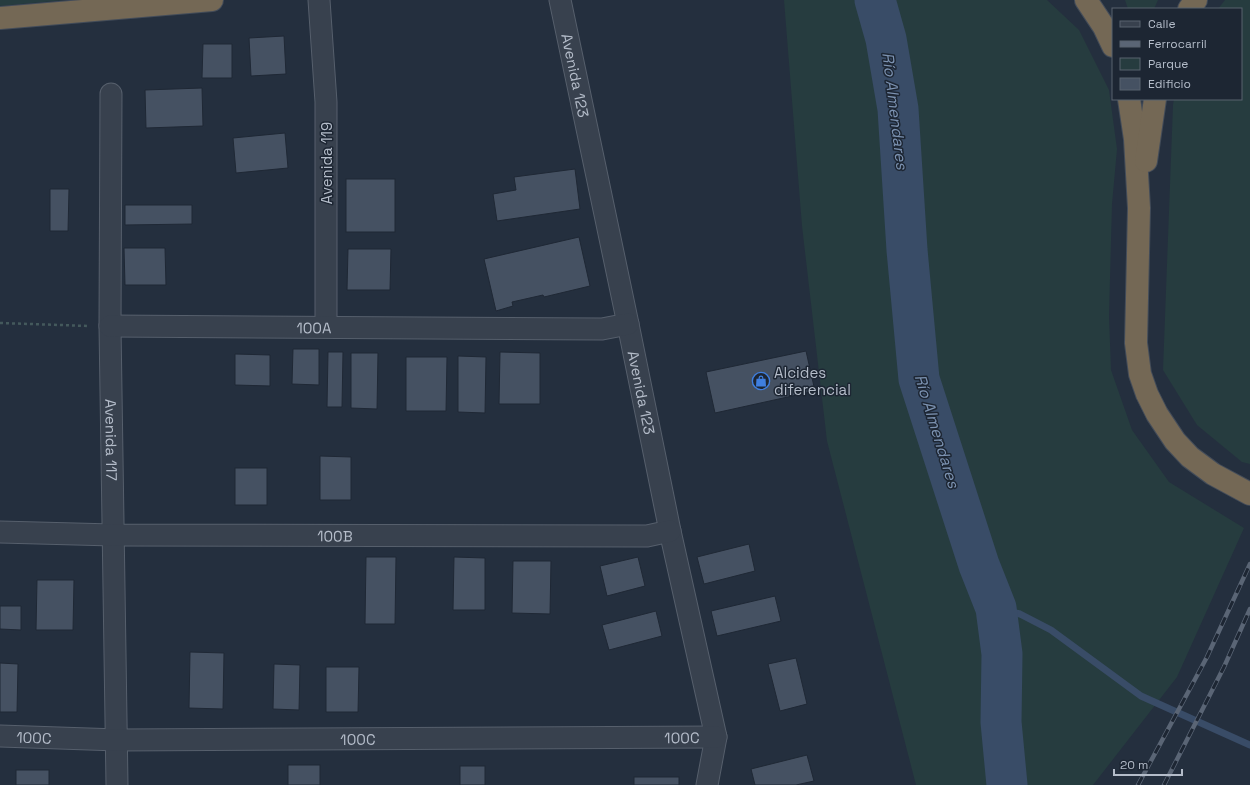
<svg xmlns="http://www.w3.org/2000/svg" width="1250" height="785" font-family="'Space Grotesk',sans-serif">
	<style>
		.green { fill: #263c3f }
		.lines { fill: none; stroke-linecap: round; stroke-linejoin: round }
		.stream { stroke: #394c67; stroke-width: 7 }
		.river { stroke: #394c67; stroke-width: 41 }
		.building { fill: #455162; stroke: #1f2835 }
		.street-casing { stroke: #565f6c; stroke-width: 23 }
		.highway-casing { stroke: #434c59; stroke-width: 24 }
		.path { stroke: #44595c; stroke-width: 2.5; stroke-dasharray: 3 3; stroke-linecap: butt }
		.street { stroke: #38414e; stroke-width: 21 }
		.highway { stroke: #746855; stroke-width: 22 }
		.rail-casing { stroke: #5a6575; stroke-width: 4.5 }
		.rail { stroke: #1d2633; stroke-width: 3; stroke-dasharray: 9; stroke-linecap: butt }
		.labels { text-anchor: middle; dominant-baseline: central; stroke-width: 3; stroke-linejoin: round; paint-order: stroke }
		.street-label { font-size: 15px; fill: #b4bcc9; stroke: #1d2633 }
		.poi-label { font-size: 15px; fill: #b4bcc9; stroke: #1d2633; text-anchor: start }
		.water-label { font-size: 16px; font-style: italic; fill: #7c92b1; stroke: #1d2633 }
	</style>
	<rect width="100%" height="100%" fill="#242f3e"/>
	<g class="green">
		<polygon points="0,0 65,0 0,6"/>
		<polygon points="784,0 1047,0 1079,30 1109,90 1117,149 1112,204 1109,316 1111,370 1132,430 1169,482 1244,528 1177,677 1093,785 916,785 827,441 802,226"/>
		<polygon points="1125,0 1158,0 1154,9 1128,9"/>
		<polygon points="1225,0 1250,0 1250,464 1242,462 1197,425 1163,370 1173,105 1174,99 1241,99 1241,9 1218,9"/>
	</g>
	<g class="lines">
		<polyline class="stream" points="996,608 1020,614 1051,630 1141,696 1250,745"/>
		<polyline class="river" points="875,0 886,39 898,109 907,250 919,379 979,565 996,608 1002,654 1001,722 1007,785"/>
	</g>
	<g class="building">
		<polygon points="284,36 286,74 251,76 249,38"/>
		<polygon points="203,44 232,44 232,78 202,78"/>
		<polygon points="202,88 203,126 146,128 145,90"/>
		<polygon points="285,133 288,168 236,173 233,138"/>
		<polygon points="575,169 580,209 497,221 493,194 516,190 514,177"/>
		<rect x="346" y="179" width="49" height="53"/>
		<polygon points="50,189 69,189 68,231 50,231"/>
		<polygon points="125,205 192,205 192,224 125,225"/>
		<polygon points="579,237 590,286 544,297 543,295 512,302 513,306 496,311 484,259"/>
		<polygon points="124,248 165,248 166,285 125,285"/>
		<polygon points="348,249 391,249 390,290 347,290"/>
		<polygon points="293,349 319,349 319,385 292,384"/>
		<polygon points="806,351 815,391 715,413 706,372"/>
		<polygon points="328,352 343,352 342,407 327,407"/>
		<polygon points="500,352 540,353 540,404 499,404"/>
		<polygon points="351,353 378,353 377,409 351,408"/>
		<polygon points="235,354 270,355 270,386 235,385"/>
		<polygon points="458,356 486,357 485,413 458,412"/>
		<polygon points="406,357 447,357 446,411 406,411"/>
		<polygon points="320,456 351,457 351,500 320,500"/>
		<rect x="235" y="468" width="32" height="37"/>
		<polygon points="749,544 755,571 704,584 697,557"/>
		<polygon points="366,557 396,557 395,624 365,624"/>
		<polygon points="454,557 485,558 485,610 453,610"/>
		<polygon points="638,557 645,586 607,596 600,566"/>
		<polygon points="513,561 551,561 550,614 512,613"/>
		<polygon points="37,580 74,580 73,630 36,630"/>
		<polygon points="775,596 781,621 717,636 711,611"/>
		<polygon points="0,606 21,606 21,630 0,629"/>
		<polygon points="656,611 662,636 609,650 602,625"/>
		<polygon points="190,652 224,653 223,709 189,708"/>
		<polygon points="796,658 807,704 780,711 768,664"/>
		<polygon points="0,663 18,664 17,712 0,712"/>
		<polygon points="274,664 300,665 299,710 273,709"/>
		<polygon points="326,667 359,667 358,712 326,712"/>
		<polygon points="807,755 814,781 796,785 755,785 751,769"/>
		<rect x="288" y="765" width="32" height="20"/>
		<rect x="460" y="766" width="25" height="19"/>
		<rect x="16" y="770" width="33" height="15"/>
		<rect x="634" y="777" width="45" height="8"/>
	</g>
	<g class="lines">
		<defs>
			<g id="street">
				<polyline points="319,0 326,102 326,326"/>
				<path id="s1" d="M560,0L628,324L670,531L716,737L707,785"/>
				<path id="s2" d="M111,94L110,326L117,785"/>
				<path id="s3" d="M110,326L602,329L628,324"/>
				<path id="s4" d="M0,532L113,535L647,536L670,531"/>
				<path id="s5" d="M0,736L118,740L716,737"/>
			</g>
			<g id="highway">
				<polyline points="1086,0 1104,27 1113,46"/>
				<polyline points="1189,9 1196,0"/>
				<polyline points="0,18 212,0"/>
				<polyline points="1129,99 1135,139 1139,208 1136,343 1140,374 1147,394 1157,414 1175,441 1190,457 1213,474 1250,494"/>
				<polyline points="1146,161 1155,99"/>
			</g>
		</defs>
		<use href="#street" class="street-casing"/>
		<use href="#highway" class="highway-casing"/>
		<polyline class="path" points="0,323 89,326"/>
		<use href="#street" class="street"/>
		<use href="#highway" class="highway"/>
		<defs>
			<g id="rail">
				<polyline points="1138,785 1207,657 1250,564"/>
				<polyline points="1164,785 1224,667 1250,609"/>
			</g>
		</defs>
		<use href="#rail" class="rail-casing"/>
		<use href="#rail" class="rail"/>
	</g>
	<defs>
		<symbol id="shop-ring" viewBox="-11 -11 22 22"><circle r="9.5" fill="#1d2633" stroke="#3f7fe0" stroke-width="1.5"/><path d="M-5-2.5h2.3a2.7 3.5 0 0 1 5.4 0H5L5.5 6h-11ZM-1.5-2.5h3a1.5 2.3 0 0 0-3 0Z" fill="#3f7fe0"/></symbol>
	</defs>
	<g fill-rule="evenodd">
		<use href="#shop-ring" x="751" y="371" width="20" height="20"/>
	</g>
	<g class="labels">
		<g class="street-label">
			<text stroke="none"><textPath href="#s1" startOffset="77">Avenida 123</textPath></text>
			<text transform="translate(326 163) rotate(-90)">Avenida 119</text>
			<text stroke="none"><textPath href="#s3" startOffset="204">100A</textPath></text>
			<text stroke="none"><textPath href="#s1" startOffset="401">Avenida 123</textPath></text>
			<text stroke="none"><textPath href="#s2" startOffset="346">Avenida 117</textPath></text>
			<text stroke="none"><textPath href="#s4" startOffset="335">100B</textPath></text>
			<text stroke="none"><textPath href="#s5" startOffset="34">100C</textPath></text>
			<text stroke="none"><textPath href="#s5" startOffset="682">100C</textPath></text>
			<text stroke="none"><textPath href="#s5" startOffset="358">100C</textPath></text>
		</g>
		<g class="poi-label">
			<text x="774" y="372">Alcides<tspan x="774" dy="17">diferencial</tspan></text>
		</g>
		<g class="water-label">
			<text transform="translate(895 111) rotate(83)">Río Almendares</text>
			<text transform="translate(937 431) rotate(73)">Río Almendares</text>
		</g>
	</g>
	<rect x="1112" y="8" width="130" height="92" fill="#1d2633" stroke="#59626f"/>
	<rect x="1120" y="21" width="20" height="6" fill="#38414e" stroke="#59626f"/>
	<text x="1148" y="28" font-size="12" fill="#b4bcc9">Calle</text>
	<rect x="1120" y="41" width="20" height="6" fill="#5a6575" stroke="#59626f"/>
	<text x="1148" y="48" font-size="12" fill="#b4bcc9">Ferrocarril</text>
	<rect x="1120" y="58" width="20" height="12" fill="#263c3f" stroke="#59626f"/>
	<text x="1148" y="68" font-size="12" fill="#b4bcc9">Parque</text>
	<rect x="1120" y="78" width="20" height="12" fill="#455162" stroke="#59626f"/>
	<text x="1148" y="88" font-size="12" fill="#b4bcc9">Edificio</text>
	<path d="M1114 769v6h68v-6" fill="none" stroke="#b4bcc9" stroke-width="2"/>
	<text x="1120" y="769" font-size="12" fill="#b4bcc9" stroke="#1d2633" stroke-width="3" paint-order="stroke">20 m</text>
</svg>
